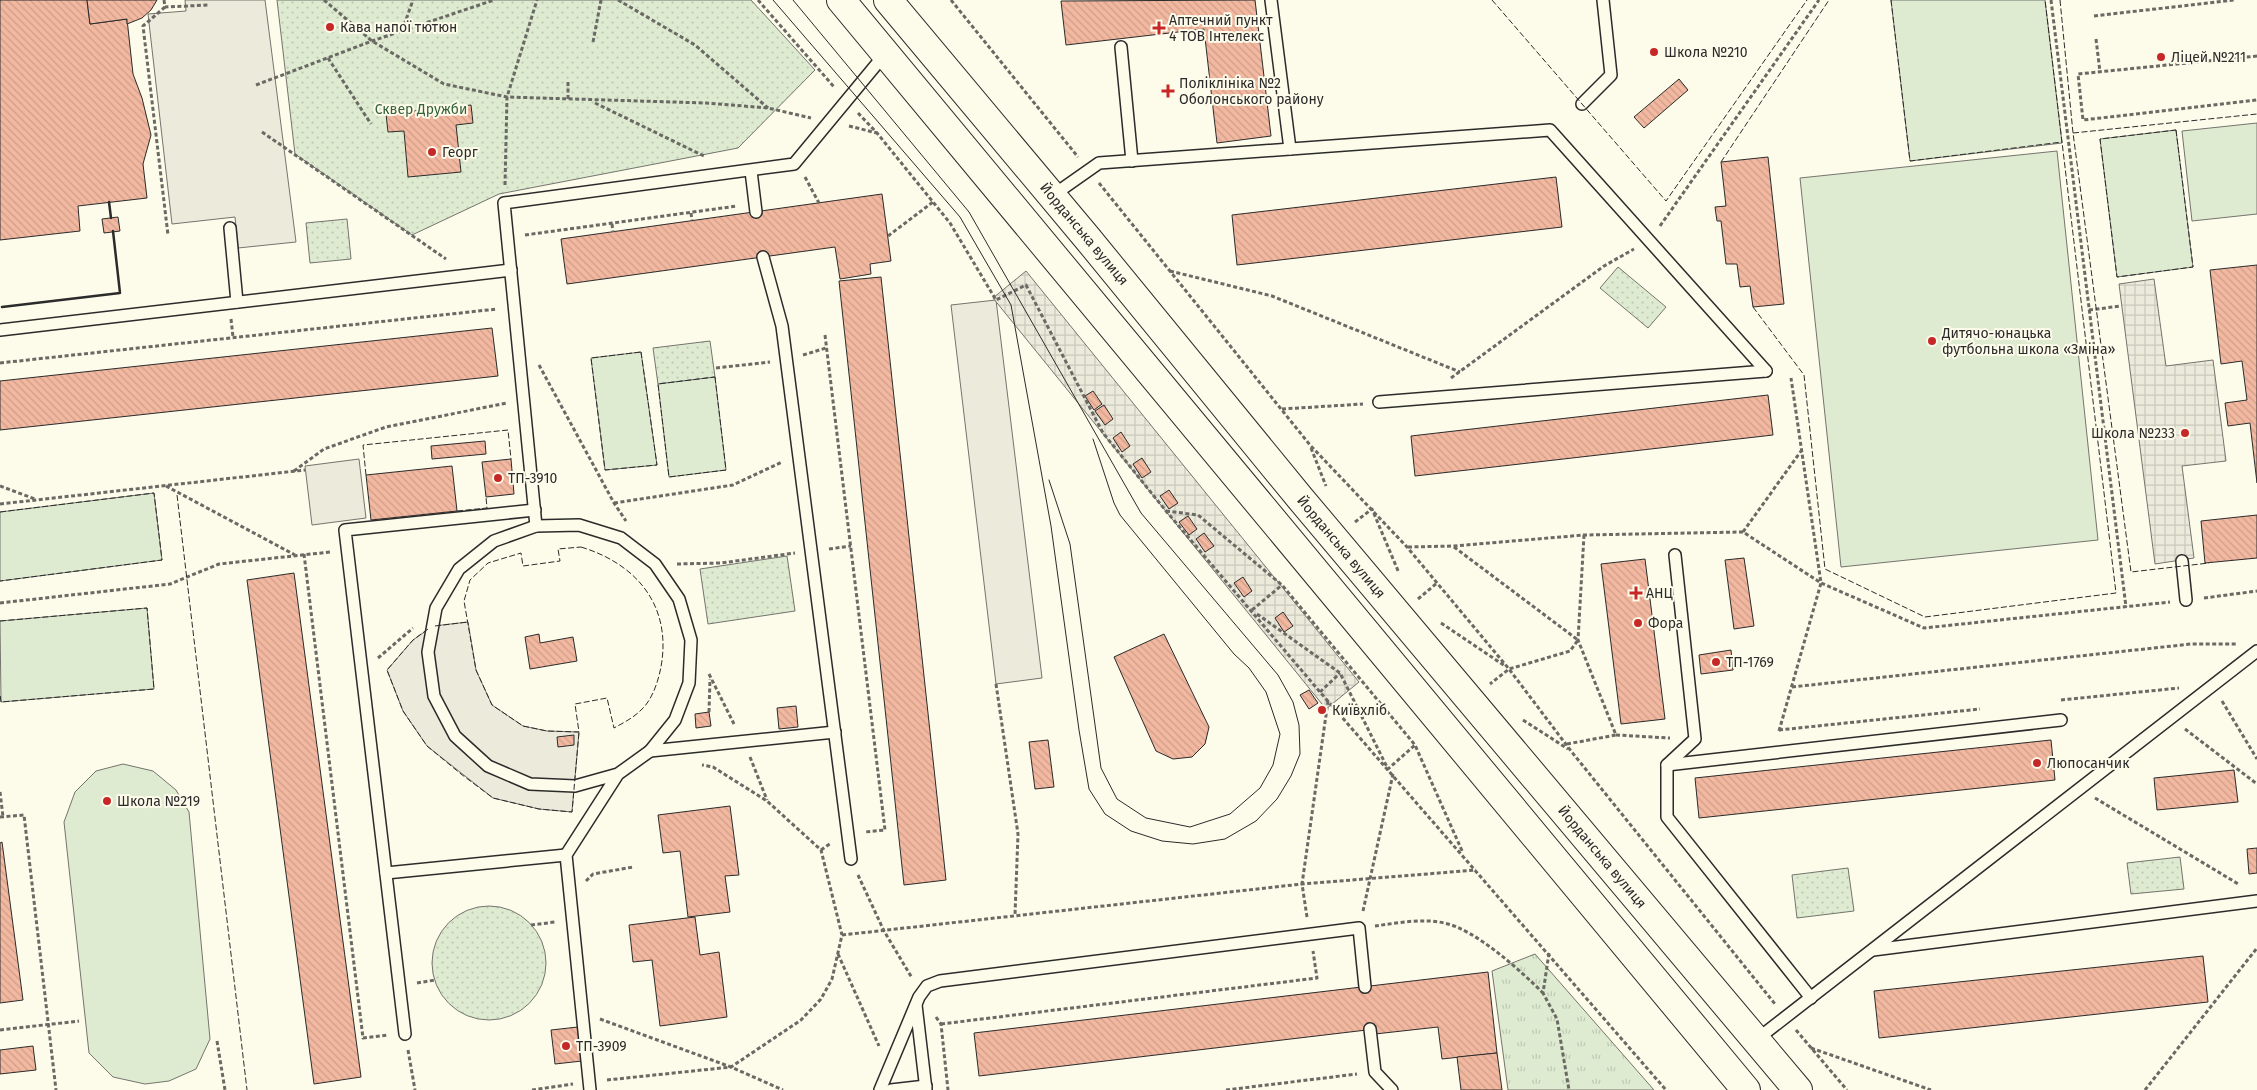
<svg xmlns="http://www.w3.org/2000/svg" width="2257" height="1090" font-family="'Fira Sans',sans-serif">
	<style>
		.grass { fill: url(#grass-tufts); stroke: #74746e }
		.park { fill: url(#park-dots); stroke: #74746e }
		.garden { fill: #deebd1; stroke: #74746e }
		.parking { fill: #eceadb; stroke: #74746e }
		.plaza { fill: url(#plaza-grid); stroke: #74746e }
		.building { fill: url(#building-back-hatch); stroke: #2b2b2b }
		.lines { fill: none; stroke-linecap: round; stroke-linejoin: round }
		.service-casing { stroke: #2b2b2b; stroke-width: 14 }
		.secondary-casing { stroke: #2b2b2b; stroke-width: 30 }
		.path { stroke: #6a6964; stroke-width: 3; stroke-dasharray: 4 2.5; stroke-linecap: butt }
		.service { stroke: #fdfbea; stroke-width: 11 }
		.secondary { stroke: #fdfbea; stroke-width: 28 }
		.tram { stroke: #2b2b2b; stroke-width: 1 }
		.fence { stroke: #2b2b2b; stroke-width: 1; stroke-dasharray: 6 2.5; stroke-linecap: butt }
		.wall { stroke: #2b2b2b; stroke-width: 2.5 }
		.poi-dot { fill: #c62828; stroke: #fdfbea; stroke-width: 2 }
		.labels { text-anchor: middle; dominant-baseline: central; stroke-width: 4; stroke-linejoin: round; paint-order: stroke }
		.poi-label { font-size: 14px; fill: #2b2b2b; stroke: #fdfbea; text-anchor: start }
		.park-label { font-size: 14px; fill: #34623c; stroke: #fdfbea }
		.street-label { font-size: 14px; fill: #2b2b2b; stroke: #fdfbea }
	</style>
	<defs>
		<pattern id="grass-tufts" width="24" height="20" patternUnits="userSpaceOnUse" patternTransform="scale(1.25)"><rect width="24" height="20" fill="#deebd1"/><path d="M3 7l-1-3M5 7V3M7 7l1-3M15 17l-1-3M17 17v-4M19 17l1-3" fill="none" stroke="#bfcab4"/></pattern>
		<pattern id="park-dots" width="8" height="8" patternUnits="userSpaceOnUse" patternTransform="scale(1.25)"><rect width="8" height="8" fill="#deebd1"/><path d="M2 2h.1M6 6h.1" fill="none" stroke="#bfcab4" stroke-width="1.8" stroke-linecap="round"/></pattern>
		<pattern id="plaza-grid" width="8" height="8" patternUnits="userSpaceOnUse" patternTransform="scale(1.25)"><rect width="8" height="8" fill="#eceadb"/><path d="M0 4h8M4 0v8" fill="none" stroke="#cbc9bc"/></pattern>
		<pattern id="building-back-hatch" width="6" height="6" patternUnits="userSpaceOnUse" patternTransform="scale(1.25)"><rect width="6" height="6" fill="#f2b8a0"/><path d="M-1 5l2 2M0 0l6 6M5-1l2 2" fill="none" stroke="#d09e8a"/></pattern>
	</defs>
	<rect width="100%" height="100%" fill="#fdfbea"/>
	<polygon class="grass" points="1535,954 1654,1090 1508,1090 1492,971"/>
	<g class="park">
		<polygon points="277,0 751,0 815,70 738,148 499,194 412,235 295,154"/>
		<polygon points="347,219 351,259 310,263 306,223"/>
		<polygon points="1618,267 1666,307 1648,328 1600,288"/>
		<polygon points="710,341 715,377 658,384 653,348"/>
		<polygon points="787,556 795,611 708,624 700,569"/>
		<polygon points="2180,857 2184,889 2131,894 2127,863"/>
		<polygon points="1848,868 1854,911 1797,918 1792,875"/>
		<circle cx="489" cy="963" r="57"/>
	</g>
	<g class="garden">
		<polygon points="1891,0 2045,0 2062,143 1910,161"/>
		<polygon points="2257,123 2257,214 2192,221 2182,131"/>
		<polygon points="2176,130 2193,267 2117,277 2100,139"/>
		<polygon points="2057,151 2098,540 1841,567 1800,178"/>
		<polygon points="641,352 657,465 605,470 591,358"/>
		<polygon points="715,377 726,470 669,477 658,384"/>
		<polygon points="154,493 162,560 0,581 0,512"/>
		<polygon points="147,608 154,689 1,702 0,621"/>
		<polygon points="123,764 153,771 176,790 189,812 210,1039 196,1069 169,1081 145,1084 113,1077 89,1053 64,822 75,792 96,771"/>
	</g>
	<g class="parking">
		<polygon points="185,0 265,0 296,242 238,248 235,217 172,224 148,14 186,11"/>
		<polygon points="996,300 1042,678 996,684 951,305"/>
		<polygon points="359,459 366,518 312,525 305,466"/>
		<polygon points="468,622 476,670 492,705 523,726 547,731 579,732 572,812 539,809 493,798 427,746 403,711 387,670 413,640 433,626"/>
	</g>
	<g class="plaza">
		<polygon points="1026,271 1359,682 1326,709 993,298"/>
		<polygon points="2154,279 2166,366 2213,360 2226,461 2182,466 2194,558 2155,564 2119,284"/>
	</g>
	<g class="building">
		<polygon points="0,0 87,0 90,24 127,19 133,74 142,98 151,135 143,164 147,198 78,206 80,231 0,240"/>
		<polygon points="87,0 157,0 151,10 142,18 127,24 127,19 90,24"/>
		<polygon points="1255,0 1271,136 1217,143 1204,29 1066,45 1061,1"/>
		<polygon points="1679,79 1688,90 1644,128 1634,117"/>
		<polygon points="471,105 473,123 456,125 461,172 408,177 404,131 388,132 386,114"/>
		<polygon points="1768,157 1784,304 1753,307 1750,286 1740,287 1737,264 1726,264 1721,221 1717,221 1715,207 1726,206 1721,162"/>
		<polygon points="1556,177 1562,227 1237,265 1232,215"/>
		<polygon points="882,194 891,261 870,264 871,274 840,279 835,247 567,284 561,239"/>
		<polygon points="118,217 120,231 104,233 102,219"/>
		<polygon points="2257,265 2257,483 2250,423 2228,426 2225,403 2247,400 2242,361 2221,364 2210,270"/>
		<polygon points="881,277 946,880 904,885 839,281"/>
		<polygon points="492,328 498,376 0,430 0,381"/>
		<polygon points="1093,391 1102,404 1094,410 1085,396"/>
		<polygon points="1768,395 1773,435 1415,476 1411,436"/>
		<polygon points="1104,405 1113,419 1105,425 1095,411"/>
		<polygon points="1121,432 1130,446 1122,452 1113,438"/>
		<polygon points="485,441 486,454 432,459 431,446"/>
		<polygon points="1142,458 1151,472 1142,478 1133,464"/>
		<polygon points="511,459 514,494 486,497 482,462"/>
		<polygon points="452,466 457,511 371,520 366,475"/>
		<polygon points="1169,490 1178,503 1169,509 1160,496"/>
		<polygon points="2257,515 2257,558 2205,563 2201,521"/>
		<polygon points="1188,516 1197,529 1189,535 1179,522"/>
		<polygon points="1204,533 1214,546 1205,552 1196,539"/>
		<polygon points="1744,558 1754,626 1734,629 1725,560"/>
		<polygon points="1645,559 1665,719 1621,724 1601,564"/>
		<polygon points="294,573 361,1077 314,1084 247,580"/>
		<polygon points="1243,577 1252,591 1244,597 1234,583"/>
		<polygon points="1283,612 1293,626 1284,632 1275,618"/>
		<polygon points="539,634 540,643 573,637 577,661 530,669 525,637"/>
		<polygon points="1164,634 1209,727 1205,744 1192,757 1173,759 1156,751 1114,657"/>
		<polygon points="1731,650 1733,670 1701,674 1699,655"/>
		<polygon points="1309,690 1318,703 1309,709 1300,695"/>
		<polygon points="796,706 798,727 779,729 777,708"/>
		<polygon points="709,712 711,726 696,728 695,714"/>
		<polygon points="574,735 574,745 558,747 557,737"/>
		<polygon points="1048,740 1054,787 1035,789 1029,742"/>
		<polygon points="2051,740 2055,780 1699,818 1695,778"/>
		<polygon points="2234,770 2238,802 2157,810 2154,778"/>
		<polygon points="730,806 739,875 725,876 730,912 688,917 680,851 663,853 658,815"/>
		<polygon points="2,842 23,1000 0,1003 0,843"/>
		<polygon points="2257,848 2257,873 2249,874 2247,849"/>
		<polygon points="695,917 700,955 719,952 727,1017 660,1026 652,960 633,962 629,925"/>
		<polygon points="2203,956 2208,1002 1879,1038 1874,991"/>
		<polygon points="1488,972 1497,1053 1442,1059 1438,1027 1375,1034 1375,1029 979,1076 974,1033"/>
		<polygon points="578,1027 582,1061 555,1064 551,1030"/>
		<polygon points="33,1046 36,1070 0,1074 0,1050"/>
		<polygon points="1497,1053 1502,1090 1461,1090 1457,1057"/>
	</g>
	<g class="lines">
		<defs>
			<g id="service">
				<polyline points="1271,0 1290,149"/>
				<polyline points="1121,47 1132,161"/>
				<polyline points="1582,104 1611,75 1603,0"/>
				<polyline points="751,171 756,212"/>
				<polyline points="1052,196 1099,163 1550,130 1766,371"/>
				<polyline points="230,228 237,302"/>
				<polyline points="763,257 782,326 851,859"/>
				<polyline points="0,330 511,270"/>
				<polyline points="1379,402 1766,371"/>
				<polyline points="536,526 504,203 794,164 885,54"/>
				<polyline points="1675,555 1695,739 1667,765 1667,817 1811,998"/>
				<polyline points="2182,561 2186,600"/>
				<polyline points="650,751 835,732"/>
				<polyline points="1667,765 2061,720"/>
				<polyline points="386,873 566,855"/>
				<polyline points="1873,950 2257,901"/>
				<polyline points="916,1005 926,1090"/>
				<polyline points="1370,1029 1375,1072 1392,1090"/>
				<polyline points="405,1034 345,530 535,510"/>
				<polyline points="1756,1040 2257,651"/>
				<polyline points="590,1090 566,855 618,774 650,751 675,720 689,683 691,640 679,599 655,564 621,538 579,525 536,526 494,541 459,569 436,608 428,652 434,696 455,736 488,766 530,784 575,786 618,774"/>
				<polyline points="880,1090 919,997 927,986 940,981 1359,928 1365,987"/>
				<polyline points="891,1090 926,1086"/>
			</g>
			<g id="secondary">
				<polyline points="841,0 1746,1090"/>
				<polyline points="888,0 1088,239 1300,498 1798,1090"/>
			</g>
		</defs>
		<use href="#service" class="service-casing"/>
		<use href="#secondary" class="secondary-casing"/>
		<g class="path">
			<polyline points="164,0 165,7 209,5"/>
			<polyline points="324,0 372,41 444,84 507,97 706,103 768,108 811,118"/>
			<polyline points="618,0 695,45 768,108"/>
			<polyline points="758,0 835,88"/>
			<polyline points="951,0 1078,157"/>
			<polyline points="2051,0 2126,607"/>
			<polyline points="165,7 143,26 168,235"/>
			<polyline points="2094,16 2234,0"/>
			<polyline points="402,31 413,0"/>
			<polyline points="2096,39 2100,72"/>
			<polyline points="593,42 601,0"/>
			<polyline points="2257,56 2078,74 2083,120 2257,100"/>
			<polyline points="328,58 371,124"/>
			<polyline points="256,85 372,41 494,0"/>
			<polyline points="568,99 568,82"/>
			<polyline points="595,103 706,157"/>
			<polyline points="858,113 877,133 950,223 996,300 1026,285 1103,433 1166,511 1320,692 1666,1090"/>
			<polyline points="849,126 877,133"/>
			<polyline points="262,132 446,259"/>
			<polyline points="805,177 819,203"/>
			<polyline points="1099,183 1310,445 1407,547 1509,669 1571,751 1775,1004"/>
			<polyline points="505,185 507,97 537,0"/>
			<polyline points="691,213 692,220"/>
			<polyline points="612,224 613,232"/>
			<polyline points="1660,226 1819,0"/>
			<polyline points="525,235 737,206"/>
			<polyline points="888,236 933,202"/>
			<polyline points="1170,271 1272,296 1460,372"/>
			<polyline points="2089,310 2121,306"/>
			<polyline points="231,319 233,337"/>
			<polyline points="825,335 885,830 865,832"/>
			<polyline points="803,355 826,348"/>
			<polyline points="0,363 497,309"/>
			<polyline points="539,365 614,503 626,521"/>
			<polyline points="716,368 770,362"/>
			<polyline points="1451,378 1604,266 1634,249"/>
			<polyline points="1282,409 1363,404"/>
			<polyline points="1311,448 1326,486"/>
			<polyline points="294,471 324,449 386,427 507,403"/>
			<polyline points="0,486 35,499"/>
			<polyline points="166,486 295,555"/>
			<polyline points="614,503 733,485 782,462"/>
			<polyline points="0,504 305,470"/>
			<polyline points="1166,511 1198,515 1282,585 1415,745 1463,853"/>
			<polyline points="1355,522 1372,509 1399,573"/>
			<polyline points="1743,532 1801,451"/>
			<polyline points="1408,547 1454,546 1584,535 1743,532 1821,583 1924,628 2170,602"/>
			<polyline points="1454,547 1578,640 1570,651 1509,669 1490,684"/>
			<polyline points="829,549 851,546"/>
			<polyline points="304,554 363,1038 388,1035"/>
			<polyline points="677,564 721,563 795,553"/>
			<polyline points="2204,598 2257,591"/>
			<polyline points="1418,599 1437,583"/>
			<polyline points="0,603 170,584 219,564 330,552"/>
			<polyline points="1252,610 1282,585"/>
			<polyline points="1257,614 1340,673 1388,769 1415,745"/>
			<polyline points="1441,623 1505,666"/>
			<polyline points="378,658 413,628"/>
			<polyline points="709,674 734,724"/>
			<polyline points="996,684 1018,834 1015,915"/>
			<polyline points="1792,687 2191,644 2238,644"/>
			<polyline points="1320,692 1340,673"/>
			<polyline points="2061,700 2179,688"/>
			<polyline points="2222,701 2257,759"/>
			<polyline points="709,712 710,679"/>
			<polyline points="1523,720 1568,749"/>
			<polyline points="2185,729 2257,784"/>
			<polyline points="1779,730 1980,709"/>
			<polyline points="1779,731 1821,583 1791,378"/>
			<polyline points="1616,735 1670,738"/>
			<polyline points="1567,744 1616,735 1578,640 1584,535"/>
			<polyline points="750,757 767,800"/>
			<polyline points="0,792 3,817"/>
			<polyline points="2095,798 2240,885"/>
			<polyline points="0,817 24,815 56,1090"/>
			<polyline points="821,850 831,843"/>
			<polyline points="858,875 884,931 912,978"/>
			<polyline points="586,881 593,874 633,867"/>
			<polyline points="1363,911 1393,774"/>
			<polyline points="1307,917 1302,884 1328,701"/>
			<polyline points="531,925 555,922"/>
			<path d="M1375,926C1397,923 1422,918 1444,923C1475,929 1521,971 1543,993"/>
			<polyline points="842,935 1302,884 1476,870"/>
			<polyline points="1549,953 1543,993 1557,1019 1569,1090"/>
			<polyline points="838,954 879,1046"/>
			<polyline points="417,983 435,980"/>
			<polyline points="936,1017 941,1024 948,1090"/>
			<polyline points="600,1019 731,1067 783,1090"/>
			<polyline points="941,1024 1317,978 1313,951"/>
			<polyline points="0,1030 79,1021"/>
			<polyline points="1796,1030 1847,1090"/>
			<polyline points="217,1041 225,1090"/>
			<polyline points="1811,1048 1931,1090"/>
			<polyline points="408,1050 415,1090"/>
			<polyline points="607,1080 731,1067 801,1020 821,999 832,979 842,935 821,850 767,801 713,767 702,765"/>
			<polyline points="532,1090 573,1084"/>
			<polyline points="1226,1090 1357,1074"/>
			<polyline points="2145,1090 2257,948"/>
		</g>
		<use href="#service" class="service"/>
		<use href="#secondary" class="secondary"/>
		<g class="tram">
			<polyline points="773,0 960,217 1011,305 1051,526 1079,730 1089,789 1105,814 1131,831 1162,841 1193,844 1225,839 1256,821 1277,799 1291,776 1300,754 1299,725 1293,702 1278,675 1141,513 969,212 793,0"/>
			<polyline points="1049,480 1070,544 1101,768 1117,799 1146,818 1190,827 1230,814 1260,788 1273,765 1280,734 1266,692 1249,668 1234,654 1120,515 1114,503 1093,439"/>
		</g>
		<g class="fence">
			<polyline points="1492,0 1666,201 1807,0"/>
			<polyline points="1891,0 1910,161 2062,142"/>
			<polyline points="2060,0 2073,133 2131,572 2209,563"/>
			<polygon points="2176,130 2193,267 2117,277 2100,139"/>
			<polyline points="2073,133 2257,114"/>
			<polyline points="1721,162 1829,0"/>
			<polyline points="1753,307 1804,375 1825,569 1925,617 2116,593 2045,0"/>
			<polygon points="641,352 657,465 605,470 591,358"/>
			<polygon points="715,377 726,470 669,477 658,384"/>
			<polyline points="366,475 363,445 508,430 511,459"/>
			<polyline points="177,495 247,1090"/>
			<polyline points="457,511 487,508 486,497"/>
			<polyline points="0,512 154,493 162,560 0,581"/>
			<path d="M581,547C637,564 672,606 661,667C658,682 652,701 640,711C633,718 623,723 614,728L607,698L575,704L579,732L547,731L523,726L492,705L476,670L464,601L470,580L488,563L521,553L523,566L560,561L558,549Z"/>
			<polyline points="0,621 147,608 154,689 1,702 0,694"/>
			<polyline points="435,626 468,622"/>
			<polyline points="428,629 413,640 387,670 403,711 427,746 461,774 493,798 539,809 572,812 579,732"/>
		</g>
		<g class="wall">
			<polyline points="109,202 111,218"/>
			<polyline points="2,307 120,293 113,231"/>
		</g>
	</g>
	<g class="poi-dot">
		<circle cx="330" cy="27" r="5"/>
		<path d="M1156.5 20.5h5v5h5v5h-5v5h-5v-5h-5v-5h5z"/>
		<circle cx="1654" cy="52" r="5"/>
		<circle cx="2161" cy="57" r="5"/>
		<path d="M1165.5 83.5h5v5h5v5h-5v5h-5v-5h-5v-5h5z"/>
		<circle cx="432" cy="152" r="5"/>
		<circle cx="1932" cy="341" r="5"/>
		<circle cx="2185" cy="433" r="5"/>
		<circle cx="498" cy="478" r="5"/>
		<path d="M1633.5 585.5h5v5h5v5h-5v5h-5v-5h-5v-5h5z"/>
		<circle cx="1638" cy="623" r="5"/>
		<circle cx="1716" cy="662" r="5"/>
		<circle cx="1322" cy="710" r="5"/>
		<circle cx="2037" cy="763" r="5"/>
		<circle cx="107" cy="801" r="5"/>
		<circle cx="566" cy="1046" r="5"/>
	</g>
	<g class="labels">
		<g class="poi-label">
			<text x="1169" y="20">Аптечний пункт<tspan x="1169" dy="16">4 ТОВ Інтелекс</tspan></text>
			<text x="340" y="27">Кава напої тютюн</text>
			<text x="1664" y="52">Школа №210</text>
			<text x="2171" y="57">Ліцей №211</text>
			<text x="1179" y="83">Поліклініка №2<tspan x="1179" dy="16">Оболонського району</tspan></text>
			<text x="442" y="152">Георг</text>
			<text x="1942" y="333">Дитячо-юнацька<tspan x="1942" dy="16">футбольна школа «Зміна»</tspan></text>
			<text x="2175" y="433" text-anchor="end">Школа №233</text>
			<text x="508" y="478">ТП-3910</text>
			<text x="1646" y="593">АНЦ</text>
			<text x="1648" y="623">Фора</text>
			<text x="1726" y="662">ТП-1769</text>
			<text x="1332" y="710">Київхліб</text>
			<text x="2047" y="763">Люпосанчик</text>
			<text x="117" y="801">Школа №219</text>
			<text x="576" y="1046">ТП-3909</text>
		</g>
		<g class="park-label">
			<text x="421" y="109">Сквер Дружби</text>
		</g>
		<g class="street-label">
			<text transform="translate(1084 234) rotate(50)">Йорданська вулиця</text>
			<text transform="translate(1341 547) rotate(50)">Йорданська вулиця</text>
			<text transform="translate(1602 857) rotate(50)">Йорданська вулиця</text>
		</g>
	</g>
</svg>
